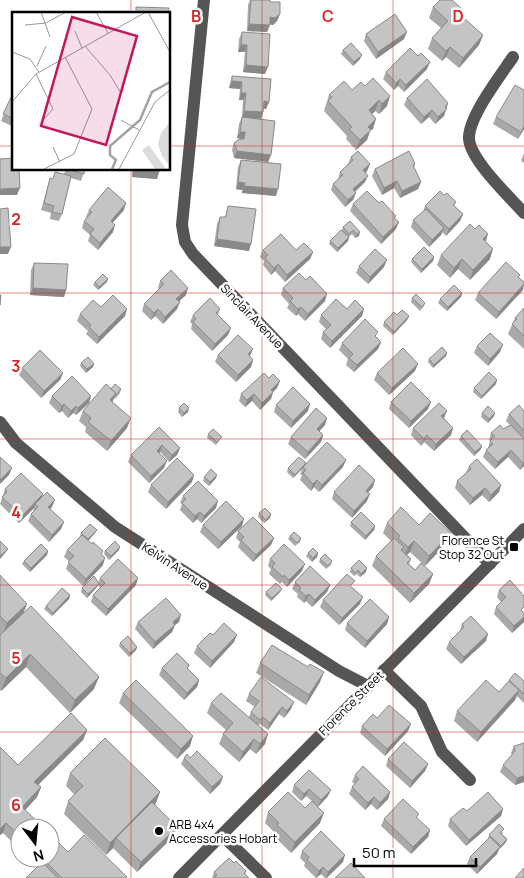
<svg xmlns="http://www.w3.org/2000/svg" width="524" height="878" font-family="Manrope,sans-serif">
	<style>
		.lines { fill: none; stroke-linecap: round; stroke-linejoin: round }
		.minor { stroke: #555; stroke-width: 12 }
		.wall { fill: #a9a9a9 }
		.shaded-wall { fill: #898989 }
		.building { fill: #c4c4c4; stroke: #898989 }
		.grid { fill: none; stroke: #d62828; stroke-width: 1; stroke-opacity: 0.55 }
		.poi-dot { fill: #000; stroke: #fff; stroke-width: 2 }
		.labels { text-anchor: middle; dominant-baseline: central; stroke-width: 5; stroke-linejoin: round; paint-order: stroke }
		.street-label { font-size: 12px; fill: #000; stroke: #fff }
		.poi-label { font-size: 12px; fill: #000; stroke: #fff; text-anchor: end }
		.inset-river { fill: none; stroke: #a3a3a3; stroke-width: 2.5 }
		.inset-road { fill: none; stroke: #999; stroke-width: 1 }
		.view { fill: #c2185b; fill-opacity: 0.15; stroke: #c2185b; stroke-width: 2.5 }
		.inset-edge { fill: none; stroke: #000; stroke-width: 2.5 }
		.grid-label { font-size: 16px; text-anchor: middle; font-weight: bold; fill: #d62828; stroke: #fff; stroke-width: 5; stroke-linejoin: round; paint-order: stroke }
	</style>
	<rect width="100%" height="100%" fill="#fff"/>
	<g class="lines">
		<g class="minor">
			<polyline points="204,0 182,225 185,242 193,254 490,564"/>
			<path d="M513,57C500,76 470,115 469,137C468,158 510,197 524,213"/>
			<polyline points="0,422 16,443 115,527 339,671 368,686"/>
			<polyline points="384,670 421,706 442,752 470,780"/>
			<polyline points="222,835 266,878"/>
			<polyline points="179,878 524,529"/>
		</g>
	</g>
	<g class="wall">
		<polygon points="250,0 270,0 270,2 280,14 277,21 273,25 270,24 267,32 247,31 248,5"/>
		<polygon points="433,7 459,14 483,35 479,45 459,68 446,57 442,61 428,49 432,38 441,28 429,18"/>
		<polygon points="242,32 265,74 243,72 245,52 238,52 239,39"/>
		<polygon points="366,34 404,39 376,59 364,41"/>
		<polygon points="343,50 360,59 353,66 341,54"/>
		<polygon points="427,69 404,92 398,86 394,90 383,79 386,72"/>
		<polygon points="232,76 269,102 266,109 264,109 263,112 261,119 271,155 268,162 234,158 232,150 234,143 243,139 237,138 239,124 242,117 243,100 239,100 240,89 229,88 230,83"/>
		<polygon points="361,82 387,106 379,114 375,111 372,114 373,129 370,131 367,140 356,150 346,139 347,136 324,111 329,95 352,90"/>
		<polygon points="524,90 524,129 518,139 493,124 496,117"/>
		<polygon points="14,91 14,127 1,121"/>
		<polygon points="407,98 448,103 444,116 435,124 429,117 421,124 404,105"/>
		<polygon points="524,153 524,163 521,161"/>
		<polygon points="351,157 370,164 367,171 366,173 365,182 355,192 353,200 345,207 331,190 333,184 338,179 340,172 348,164"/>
		<polygon points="241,160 276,196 242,193 242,190 236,189 238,167"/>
		<polygon points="415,164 414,168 421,182 418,189 400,198 394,188 382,195 372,176 375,169"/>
		<polygon points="66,169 85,169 81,181 71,178 62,214 59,221 50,219 51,213 41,210 50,178 53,179 55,172 64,174"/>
		<polygon points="132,169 160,169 157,179 132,177"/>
		<polygon points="444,195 456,202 454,206 463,214 460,221 446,236 442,232 441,235 429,247 411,227 413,220 423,212 425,206"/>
		<polygon points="379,203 396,216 395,219 396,229 381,244 350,211 353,204"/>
		<polygon points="228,206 249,251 214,246 217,224 220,217 225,217"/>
		<polygon points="89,210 124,210 113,222 113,232 98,250 88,241 90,235 82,228 84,221 87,217 86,217"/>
		<polygon points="350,221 359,236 355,238 352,234 349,237 348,241 337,252 329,244 330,241 342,230 343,227"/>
		<polygon points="485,242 490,259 470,280 458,269 450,278 437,265 441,255"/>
		<polygon points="263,250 296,250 313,252 310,259 285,282 275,271 271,275 263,265 264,261 260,257"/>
		<polygon points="434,257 433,261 421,273 411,262 412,259"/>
		<polygon points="34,263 66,290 64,297 30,295 31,270"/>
		<polygon points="359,266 384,267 368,284 356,273"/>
		<polygon points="519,277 523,290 496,319 475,300 478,293"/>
		<polygon points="160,281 186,295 179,301 177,309 163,324 155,316 151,320 142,311 144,304 159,289 158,288"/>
		<polygon points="95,282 107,282 98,290 93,285"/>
		<polygon points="283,288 325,301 305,321 298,314 296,316 287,308 289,304 281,295"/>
		<polygon points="462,293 461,297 447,311 438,303 440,299"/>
		<polygon points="412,298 425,303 424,306 420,311 411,302"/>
		<polygon points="101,307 125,316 97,344 86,334 88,331 77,321 80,314"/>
		<polygon points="524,308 524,349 508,334 515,318"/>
		<polygon points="220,309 218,315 228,335 212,351 191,329 192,324 190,322 193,315"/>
		<polygon points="347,309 362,316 330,348 321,339 323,332 326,329 319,322 321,315"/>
		<polygon points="397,315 409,316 407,320 393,335 383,326 384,322"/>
		<polygon points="377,337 381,342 378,349 354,372 346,365 348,359 339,350 342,343"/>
		<polygon points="477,346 500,352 488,366 474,353"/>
		<polygon points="447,353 446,356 433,368 428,362 429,359"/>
		<polygon points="218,355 250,356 253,360 251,367 236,382 215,362"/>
		<polygon points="81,363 94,364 93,367 86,373 80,366"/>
		<polygon points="22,368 63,373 60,380 41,398 19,375"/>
		<polygon points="415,371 389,395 374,380 377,373"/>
		<polygon points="496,384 481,399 473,392 474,388"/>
		<polygon points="277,388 273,392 271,399 260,410 252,401 245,407 239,401 241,394"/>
		<polygon points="111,389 121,389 120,393 115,399 114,398 112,402 127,428 107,451 85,432 86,427 79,421 83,411"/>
		<polygon points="52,396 91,396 89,403 76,415 73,413 68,418 62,411 59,413 49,403"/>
		<polygon points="391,402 428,409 409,428 389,409"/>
		<polygon points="276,405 308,411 291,428 274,412"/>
		<polygon points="179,408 188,412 182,417 178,412"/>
		<polygon points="524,411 524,466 520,470 508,457 495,469 483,457 486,450 488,448 490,441 489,440 491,433 503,429 510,425 506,421 509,414"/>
		<polygon points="482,413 494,416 488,423 481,417"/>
		<polygon points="444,418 453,428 451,435 434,451 424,442 421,446 411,435 413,428"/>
		<polygon points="325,425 319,431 323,435 321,442 305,459 288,444 291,437"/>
		<polygon points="159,427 180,448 177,455 169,462 160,452 159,453 164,468 149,483 128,462 131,455"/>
		<polygon points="208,434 220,440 216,445 207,438"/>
		<polygon points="461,436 482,446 481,449 474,456 459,440"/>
		<polygon points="306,463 343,467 319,492 314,487 311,491 300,480 302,475 300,474 302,469 293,478 287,472 288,468"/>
		<polygon points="469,466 501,485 499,492 489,502 482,495 470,505 455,488 457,481 466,473"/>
		<polygon points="204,477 216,478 209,486 203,481"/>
		<polygon points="192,482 166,509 148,492 151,485"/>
		<polygon points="373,487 368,492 367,501 352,518 332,499 334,492"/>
		<polygon points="5,489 43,494 42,498 52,507 50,509 64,522 61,529 49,542 28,521 31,514 33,512 34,508 19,523 0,504"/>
		<polygon points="183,496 216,508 201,523 197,519 193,523 180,510 182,504 180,503"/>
		<polygon points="259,513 271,514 270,518 264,523 258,517"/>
		<polygon points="351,522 375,526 374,530 365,540 350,526"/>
		<polygon points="387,523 419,525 451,533 447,543 425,566 410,552 407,555 411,559 409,564 415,570 433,574 429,584 410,603 372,566 376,556 391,541 383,533"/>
		<polygon points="203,525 242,526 218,549 200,532"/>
		<polygon points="238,531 274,538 271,545 253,562 238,547 240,542 236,538"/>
		<polygon points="81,533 95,533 88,541 102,555 103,565 83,586 66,569 69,561 64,557 67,550 80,536"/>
		<polygon points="290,536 301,538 300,542 295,546 288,539"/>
		<polygon points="119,550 109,560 104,554 105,551"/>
		<polygon points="48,551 47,555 30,572 22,564 24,561"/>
		<polygon points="308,553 318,553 317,557 312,562 306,556"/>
		<polygon points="270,559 302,571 287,587 282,582 280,584 269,574 271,569 268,566"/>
		<polygon points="320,559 332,561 331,565 326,569 319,562"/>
		<polygon points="351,568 366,572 360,577 357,574 354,576 350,572"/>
		<polygon points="0,575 24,612 94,689 70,713 26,667 1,691 0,690 0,635 1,634 0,634"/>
		<polygon points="100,578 136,585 106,616 91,602 93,595 100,587 98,585 97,587 87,598 81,592 82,588 98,583"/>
		<polygon points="295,582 330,585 327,592 312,607 306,601 304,603 297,597 298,594 292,589"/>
		<polygon points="353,588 360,604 339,625 320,607 323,600"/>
		<polygon points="282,589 280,592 271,601 265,595 266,592"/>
		<polygon points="499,590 523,612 524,622 512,633 494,614 496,607 501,602 497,597"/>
		<polygon points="70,595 69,599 52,616 44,609 46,606"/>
		<polygon points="389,617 387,624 365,648 345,630 347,623"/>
		<polygon points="138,622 179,622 175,625 172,632 153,649 135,629"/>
		<polygon points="462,624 486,641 461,664 446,649 449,642 460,631"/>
		<polygon points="213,635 234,642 210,668 194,653 197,646"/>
		<polygon points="120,643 137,647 136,650 129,657 119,646"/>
		<polygon points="260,663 320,682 306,705 256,673"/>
		<polygon points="189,665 188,669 199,680 197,687 184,700 159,675 162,668"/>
		<polygon points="509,680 524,681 524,703 517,696 515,700 477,742 454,721 457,711 499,692 508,683"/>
		<polygon points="123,693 190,746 177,759 119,703"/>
		<polygon points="249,694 291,709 284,718 279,714 268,730 260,724 258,726 268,734 265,744 256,754 250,749 239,762 219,744 223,734 226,730 207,713 211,703 249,717 251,712 255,707 246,701"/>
		<polygon points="377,718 408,731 385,756 360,733 362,726"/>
		<polygon points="87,730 83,740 38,785 41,787 37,797 25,810 20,828 20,850 3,833 0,835 0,747 18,765"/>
		<polygon points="514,746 524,782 515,785 500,772 503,765 512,755 511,753"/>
		<polygon points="184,758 190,758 223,777 220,784 210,794 181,764"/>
		<polygon points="388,759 428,764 425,771 410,788 386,766"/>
		<polygon points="309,770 328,796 318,807 320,823 291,853 273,835 274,832 265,823 268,812 305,808 312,801 306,796 301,801 292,792 294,785"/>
		<polygon points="70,773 160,792 155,805 177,827 173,837 137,872 113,848 106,855 64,814 68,801 75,795 66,786"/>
		<polygon points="355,775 390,792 388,799 377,810 371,804 365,810 349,794 352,787 355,784 352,782"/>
		<polygon points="503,809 501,816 466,846 448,826 450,819 467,811"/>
		<polygon points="384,819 430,830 428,837 411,854 381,826"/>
		<polygon points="503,832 502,834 507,839 506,842 499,849 497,854 477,874 467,864 470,857 488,839 489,835"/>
		<polygon points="302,851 343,862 327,878 325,878 321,874 316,878 304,866 305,863 300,858"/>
		<polygon points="68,852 126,878 26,878 37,867 28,858 50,858"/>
		<polygon points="234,863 246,871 245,874 249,878 212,878 214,872"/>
	</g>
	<g class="shaded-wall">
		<polygon points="280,14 277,21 273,25 268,24 270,17"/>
		<polygon points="249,24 270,25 267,32 247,31"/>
		<polygon points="407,32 404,39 376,59 378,52"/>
		<polygon points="483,35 479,45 459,68 463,58"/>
		<polygon points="241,45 247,45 245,52 238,52"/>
		<polygon points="450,47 446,57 442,61 446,51"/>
		<polygon points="362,55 360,59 353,66 354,62"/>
		<polygon points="430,62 427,69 404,92 406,85"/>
		<polygon points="246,65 268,67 265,74 243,72"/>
		<polygon points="400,79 398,86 394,90 396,83"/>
		<polygon points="232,81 242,82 240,89 229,88"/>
		<polygon points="241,93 246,93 243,100 239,100"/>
		<polygon points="390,96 387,106 379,114 382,104"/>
		<polygon points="379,100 375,111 365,121 369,110"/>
		<polygon points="264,101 269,102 266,109 262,108"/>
		<polygon points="448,103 444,116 435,124 438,117 445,107"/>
		<polygon points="432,110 429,117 421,124 424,117"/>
		<polygon points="244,111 263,112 261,119 242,118"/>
		<polygon points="376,119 373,129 370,131 367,140 356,150 360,140 368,127"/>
		<polygon points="524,126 524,129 518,139 521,132"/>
		<polygon points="240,132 245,132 243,139 237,138"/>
		<polygon points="237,151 271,155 268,162 234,158"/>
		<polygon points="370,164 367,171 361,177 363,170"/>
		<polygon points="134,170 159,172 157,179 132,177"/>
		<polygon points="368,176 365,182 350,196 353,189"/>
		<polygon points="397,181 394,188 382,195 384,188"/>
		<polygon points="238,182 245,183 242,190 236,189"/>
		<polygon points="421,182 418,189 400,198 402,191"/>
		<polygon points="244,186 278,189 276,196 242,193"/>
		<polygon points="20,188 17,195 0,195 0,189"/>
		<polygon points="356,193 353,200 345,207 348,200"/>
		<polygon points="126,203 124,210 108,228 111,221"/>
		<polygon points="463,214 460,221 446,236 449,229"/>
		<polygon points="399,222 396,229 381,244 383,237"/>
		<polygon points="115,225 113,232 98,250 100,243"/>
		<polygon points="444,228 441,235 429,247 432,240"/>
		<polygon points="360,232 359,236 355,238 357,234"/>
		<polygon points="488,234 485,244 483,239"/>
		<polygon points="349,237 348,241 337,252 338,248"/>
		<polygon points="217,239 251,244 249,251 214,246"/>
		<polygon points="0,247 11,247 8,254 0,254"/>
		<polygon points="493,249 490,259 470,280 473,270"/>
		<polygon points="313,252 310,259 285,282 287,275"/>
		<polygon points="434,257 433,261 421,273 422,269"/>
		<polygon points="462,259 458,269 450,278 454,268"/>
		<polygon points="387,260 384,267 368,284 370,277"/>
		<polygon points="278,264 275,271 271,275 274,268"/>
		<polygon points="108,279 107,282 98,290 99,287"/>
		<polygon points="524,284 523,290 496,319 499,312"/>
		<polygon points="33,288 66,290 64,297 30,295"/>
		<polygon points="188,288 186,295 174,306 176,299"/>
		<polygon points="462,293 461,297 447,311 448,307"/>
		<polygon points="327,294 325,301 305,321 308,314"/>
		<polygon points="180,302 177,309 163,324 165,317"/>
		<polygon points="301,307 298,314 296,316 298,309"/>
		<polygon points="127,309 125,316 97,344 99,337"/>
		<polygon points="158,309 155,316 151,320 154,313"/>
		<polygon points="364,309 362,316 330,348 332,341"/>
		<polygon points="409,316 407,320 393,335 394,332"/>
		<polygon points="231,328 228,335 212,351 215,344"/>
		<polygon points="381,342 378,349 354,372 357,365"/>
		<polygon points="503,345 500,352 488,366 490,359"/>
		<polygon points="253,349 250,356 248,354"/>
		<polygon points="447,353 446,356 433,368 434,365"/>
		<polygon points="253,360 251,367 236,382 238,375"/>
		<polygon points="94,364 93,367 86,373 87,369"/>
		<polygon points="418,364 415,371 389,395 392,388"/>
		<polygon points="63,373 60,380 41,398 44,391"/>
		<polygon points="497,380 496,384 481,399 482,396"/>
		<polygon points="280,381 277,388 268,397 271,390"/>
		<polygon points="273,392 271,399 260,410 262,403"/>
		<polygon points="116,393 112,403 110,400"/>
		<polygon points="254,394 252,401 245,407 247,400"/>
		<polygon points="91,396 89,403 76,415 78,408"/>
		<polygon points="431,402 428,409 409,428 411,421"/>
		<polygon points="64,404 62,411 59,413 62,406"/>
		<polygon points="310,404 308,411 291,428 293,421"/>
		<polygon points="76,406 73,413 68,418 71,411"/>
		<polygon points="189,408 188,412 182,417 184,413"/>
		<polygon points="447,411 444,418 439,423 441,416"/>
		<polygon points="495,413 494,416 488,423 489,419"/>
		<polygon points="131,418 127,428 107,451 111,441"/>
		<polygon points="327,418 325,425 315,436 317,429"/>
		<polygon points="453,428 451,435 434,451 436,444"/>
		<polygon points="323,435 321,442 305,459 308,452"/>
		<polygon points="427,435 424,442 421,446 424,439"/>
		<polygon points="162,445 160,452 154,458 157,451"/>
		<polygon points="482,446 481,449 474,456 475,452"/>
		<polygon points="180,448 177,455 169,462 172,455"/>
		<polygon points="511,450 508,457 495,469 498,462"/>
		<polygon points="346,460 343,467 319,492 322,485"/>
		<polygon points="167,461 164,468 149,483 151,476"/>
		<polygon points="524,462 524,466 520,470 523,463"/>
		<polygon points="306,463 302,469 293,478 295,475"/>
		<polygon points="12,468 9,475 0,484 0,480"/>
		<polygon points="194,475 192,482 166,509 168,502"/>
		<polygon points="217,475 216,478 209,486 210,482"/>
		<polygon points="317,480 314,487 311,491 313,484"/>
		<polygon points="375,480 373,487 363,498 366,491"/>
		<polygon points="501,485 499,492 489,502 491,495"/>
		<polygon points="485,488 482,495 470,505 473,498"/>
		<polygon points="43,494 40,501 35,504 34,508 19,523 22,516"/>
		<polygon points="370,494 367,501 352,518 354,511"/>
		<polygon points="55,500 52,507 45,514 48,507"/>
		<polygon points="218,501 216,508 201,523 204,516"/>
		<polygon points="200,512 197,519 193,523 195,516"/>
		<polygon points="271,514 270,518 264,523 266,520"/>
		<polygon points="244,519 242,526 218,549 221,542"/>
		<polygon points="64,522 61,529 49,542 52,535"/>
		<polygon points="375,526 374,530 365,540 366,536"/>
		<polygon points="97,530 95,533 86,543 88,539"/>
		<polygon points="451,533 447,543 425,566 429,556"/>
		<polygon points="274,538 271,545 253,562 256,555"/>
		<polygon points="414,541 410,552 404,557 408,547"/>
		<polygon points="120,547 119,550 109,560 111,556"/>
		<polygon points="8,549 6,552 0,559 0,556"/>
		<polygon points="48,551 47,555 30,572 31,568"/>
		<polygon points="318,553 317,557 312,562 313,558"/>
		<polygon points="105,558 103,565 83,586 86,579"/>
		<polygon points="305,564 302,571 287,587 289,580"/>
		<polygon points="367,568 366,572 360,577 361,574"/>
		<polygon points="433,574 429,584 410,603 414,593"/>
		<polygon points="138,578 136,585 106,616 108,609"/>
		<polygon points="99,584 97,587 87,598 88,594"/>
		<polygon points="330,585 327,592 312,607 315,600"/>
		<polygon points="282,589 280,592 271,601 272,598"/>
		<polygon points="309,594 306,601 304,603 306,596"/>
		<polygon points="70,595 69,599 52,616 53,613"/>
		<polygon points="363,597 360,604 339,625 342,618"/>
		<polygon points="27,604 22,617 2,636 7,623"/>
		<polygon points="181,615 179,622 175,625 172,632 153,649 155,642 173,622"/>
		<polygon points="389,617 387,624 365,648 367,641"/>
		<polygon points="524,617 524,622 512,633 514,626"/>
		<polygon points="488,634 486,641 461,664 464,657"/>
		<polygon points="237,635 234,642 210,668 212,661"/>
		<polygon points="137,647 136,650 129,657 130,653"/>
		<polygon points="30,654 26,667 1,691 6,678"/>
		<polygon points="324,672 320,682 306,705 309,695"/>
		<polygon points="99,677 94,689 70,713 75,700"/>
		<polygon points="199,680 197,687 184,700 187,693"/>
		<polygon points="519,690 515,700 477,742 481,732"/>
		<polygon points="294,702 291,709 284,718 287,711"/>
		<polygon points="282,707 279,714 268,730 270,723"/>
		<polygon points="411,724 408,731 385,756 387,749"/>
		<polygon points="87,730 83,740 31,792 34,782"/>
		<polygon points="268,734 265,744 256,754 260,744"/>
		<polygon points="193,736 190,746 177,759 181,749"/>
		<polygon points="254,739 250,749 239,762 243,752"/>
		<polygon points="428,764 425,771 410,788 412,781"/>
		<polygon points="524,776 524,782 515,785 517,778"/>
		<polygon points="223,777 220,784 210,794 212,787"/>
		<polygon points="41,787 37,797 19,817 22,807"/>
		<polygon points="309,789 306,796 301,801 304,794"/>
		<polygon points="331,790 328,796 318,807 321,800"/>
		<polygon points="160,792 155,805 116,838 113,848 106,855 110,843"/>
		<polygon points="390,792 388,799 377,810 380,803"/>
		<polygon points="374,797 371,804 365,810 368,803"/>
		<polygon points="503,809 501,816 466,846 469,840"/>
		<polygon points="324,813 320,823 291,853 295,842"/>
		<polygon points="6,823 3,833 0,835 0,829"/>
		<polygon points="177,827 173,837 137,872 141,862"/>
		<polygon points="430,830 428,837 411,854 413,847"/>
		<polygon points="507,839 506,842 500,849 501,846"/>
		<polygon points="500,847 497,854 477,874 480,867"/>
		<polygon points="345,855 343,862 326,878 328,872"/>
		<polygon points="323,867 321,874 316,878 319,871"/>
	</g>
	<g class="building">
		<polygon points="251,0 270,0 270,2 280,2 280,14 275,18 270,17 270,25 249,24"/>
		<polygon points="440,0 452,0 461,8 457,12 483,35 463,58 450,47 446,51 432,38 448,21 433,7"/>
		<polygon points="136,7 169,8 168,14 136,14"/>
		<polygon points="395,14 407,32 378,52 366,34"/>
		<polygon points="242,32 270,34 268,67 246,65 247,45 241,45"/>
		<polygon points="351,43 362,55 354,62 343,50"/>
		<polygon points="410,48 418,56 421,53 430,62 406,85 400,79 396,83 386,72"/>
		<polygon points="232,76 271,79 269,102 264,101 263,112 244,111 246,93 241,93 242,82 232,81"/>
		<polygon points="373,78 390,96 382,104 379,100 369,110 376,119 368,127 371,130 360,140 349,129 352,127 328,101 332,97 329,95 344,81 352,90 361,82 365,86"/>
		<polygon points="427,79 448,103 445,107 447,109 438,117 432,110 424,117 407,98"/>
		<polygon points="515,85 524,90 524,126 521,132 496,117"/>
		<polygon points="14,91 14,119 3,114"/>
		<polygon points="242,117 275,121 271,155 237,151 234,143 239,139 244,139 245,132 240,132"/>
		<polygon points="358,151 370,164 363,170 368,176 353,189 356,193 348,200 333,184 343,175 340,172 353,160 351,157"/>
		<polygon points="409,151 415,164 413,165 421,182 402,191 397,181 384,188 375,169"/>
		<polygon points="14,158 14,169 19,169 20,188 0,189 0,159"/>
		<polygon points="241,160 281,164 278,189 244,186 245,183 238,182"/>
		<polygon points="68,169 85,169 84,174"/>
		<polygon points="134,169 160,169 159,172 134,170"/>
		<polygon points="55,172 71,176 62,214 52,212 54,206 44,203 50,178 53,179"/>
		<polygon points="108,187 126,203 111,221 115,225 100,243 90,234 94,229 84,221 92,212 89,210"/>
		<polygon points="367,191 379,203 382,201 396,216 394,218 399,222 383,237 353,204"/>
		<polygon points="440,191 444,195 447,193 456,202 453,205 463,214 449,229 425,206"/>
		<polygon points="228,206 256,209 251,244 217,239 220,217 226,217"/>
		<polygon points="8,208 11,247 0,247 0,209"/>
		<polygon points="426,209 444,228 432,240 413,220"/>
		<polygon points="350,221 360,232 357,234 353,230 349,234 343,227"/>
		<polygon points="470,224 475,229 479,225 488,234 483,239 493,249 473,270 462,259 454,268 441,255"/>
		<polygon points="341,230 349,237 338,248 330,241"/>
		<polygon points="281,234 296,250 304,243 313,252 287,275 278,264 274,268 265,258 268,255 263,250"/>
		<polygon points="424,247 434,257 422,269 412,259"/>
		<polygon points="375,249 387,260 370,277 359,266"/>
		<polygon points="506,262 520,275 518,277 524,282 524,284 499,312 478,293"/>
		<polygon points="34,263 68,264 66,290 33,288"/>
		<polygon points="171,270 188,288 176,299 180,302 165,317 158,309 154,313 144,304 164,284 160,281"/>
		<polygon points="299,273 306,280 310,276 327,294 308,314 301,307 298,309 290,301 293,298 283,288"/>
		<polygon points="103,274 108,279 99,287 95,282"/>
		<polygon points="454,285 462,293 448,307 440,299"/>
		<polygon points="416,294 425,303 422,307 412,298"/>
		<polygon points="0,295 1,295 0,305"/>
		<polygon points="113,295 127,309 99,337 89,327 91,325 80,314 93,300 101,307"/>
		<polygon points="210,298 220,309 216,313 231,328 215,344 193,322 196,319 193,315"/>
		<polygon points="336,299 347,309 355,300 364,309 332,341 323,332 331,325 321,315"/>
		<polygon points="524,308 524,336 512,324 517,319 515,318"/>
		<polygon points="402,310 409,316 394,332 384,322 394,312 397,315"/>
		<polygon points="365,319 378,332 375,336 381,342 357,365 349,358 353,354 342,343"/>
		<polygon points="490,333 503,345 490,359 477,346"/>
		<polygon points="238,335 253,349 248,354 253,360 238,375 218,355"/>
		<polygon points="442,347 447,353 434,365 429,359"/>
		<polygon points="403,348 418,364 392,388 377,373"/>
		<polygon points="40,350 63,373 44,391 22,368"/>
		<polygon points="88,357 94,364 87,369 81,363"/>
		<polygon points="489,372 497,380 482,396 474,388"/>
		<polygon points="264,373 269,378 273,374 280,381 271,390 273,392 262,403 254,394 247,400 241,394"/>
		<polygon points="72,376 91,396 78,408 76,406 71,411 64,404 62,406 52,396"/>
		<polygon points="411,382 431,402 411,421 391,402"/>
		<polygon points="106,384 116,393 110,400 131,418 111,441 88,422 91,418 83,411"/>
		<polygon points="115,384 121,389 116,395 115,394 116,393 111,389"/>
		<polygon points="293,387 310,404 293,421 276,405"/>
		<polygon points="184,403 189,408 184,413 179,408"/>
		<polygon points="439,403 447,411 441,416 453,428 436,444 427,435 424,439 413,428"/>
		<polygon points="519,405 524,411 524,431 509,414"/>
		<polygon points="488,406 495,413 489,419 482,413"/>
		<polygon points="316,408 327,418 317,429 323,435 308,452 291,437"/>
		<polygon points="500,425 503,429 511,425 524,439 524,462 523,463 511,450 498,462 486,450 493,444 490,441 495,436 491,433"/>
		<polygon points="159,427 180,448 172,455 162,445 157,451 167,461 151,476 131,455"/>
		<polygon points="213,429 222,437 217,442 208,434"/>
		<polygon points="467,430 482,446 475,452 461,436"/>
		<polygon points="327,442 346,460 322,485 317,480 313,484 303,473 306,470 303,467"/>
		<polygon points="0,457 12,468 0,480"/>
		<polygon points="299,457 306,463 295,475 288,468"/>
		<polygon points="177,458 194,475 168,502 151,485"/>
		<polygon points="477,459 501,485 491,495 485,488 473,498 457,481 471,469 469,466"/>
		<polygon points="359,465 375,480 366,491 370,494 354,511 334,492"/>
		<polygon points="211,469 217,475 210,482 204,477"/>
		<polygon points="21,473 43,494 22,516 2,497 7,492 5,489"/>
		<polygon points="198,481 218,501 204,516 200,512 195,516 182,503 186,499 183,496"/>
		<polygon points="47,492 55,500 48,507 64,522 52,535 31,514 38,507 35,504"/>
		<polygon points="226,501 244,519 221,542 203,525"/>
		<polygon points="401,507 419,525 430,513 451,533 429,556 414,541 408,547 398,538 400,536 387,523"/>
		<polygon points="265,508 271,514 266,520 259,513"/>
		<polygon points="361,512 375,526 366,536 351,522"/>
		<polygon points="253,517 274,538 256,555 241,540 244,537 238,531"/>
		<polygon points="90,524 97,530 88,539 81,533"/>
		<polygon points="294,532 301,538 297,543 290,536"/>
		<polygon points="82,535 92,544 93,542 103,551 101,554 105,558 86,579 68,562 74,556 67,550"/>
		<polygon points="394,538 404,547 401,550 411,559 407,563 415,570 421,563 433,574 414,593 376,556"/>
		<polygon points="0,541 8,549 0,556"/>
		<polygon points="115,541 120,547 111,556 105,551"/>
		<polygon points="41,544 48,551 31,568 24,561"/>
		<polygon points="284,544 305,564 289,580 284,575 283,577 272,567 275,563 270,559"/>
		<polygon points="313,548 318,553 313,558 308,553"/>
		<polygon points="325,554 332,561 328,566 320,559"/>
		<polygon points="118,559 138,578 108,609 93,595 105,583 100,578"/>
		<polygon points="359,560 367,568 361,574 358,570 355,573 351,568"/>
		<polygon points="310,566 330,585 315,600 309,594 306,596 299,590 301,588 295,582"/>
		<polygon points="347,574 355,581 350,586 363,597 342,618 323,600"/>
		<polygon points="0,575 27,604 7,623 0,616"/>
		<polygon points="94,576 99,584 88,594 82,588"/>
		<polygon points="510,580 524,596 524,607 521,610 524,613 524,617 514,626 496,607 506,597 499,590"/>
		<polygon points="276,583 282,589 272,598 266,592"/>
		<polygon points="62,588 70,595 53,613 46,606"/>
		<polygon points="166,598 181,615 173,622 175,625 155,642 138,622"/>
		<polygon points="370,599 389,617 367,641 347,623"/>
		<polygon points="31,606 99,677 75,700 30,654 6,678 0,673 0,635"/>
		<polygon points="471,616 488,634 464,657 449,642 464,627 462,624"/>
		<polygon points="224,623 237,635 212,661 197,646 210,633 213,635"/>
		<polygon points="128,636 137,647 130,653 120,643"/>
		<polygon points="272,645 308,667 310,664 324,672 309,695 260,663"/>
		<polygon points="177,653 189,665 187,668 199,680 187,693 162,668"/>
		<polygon points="515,673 524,681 524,694 509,680"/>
		<polygon points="261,677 294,702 287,711 282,707 270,723 263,717 260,720 251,712 259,701 249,694"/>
		<polygon points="136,680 193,736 181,749 123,693"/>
		<polygon points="486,680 499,692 509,681 519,690 481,732 457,711"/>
		<polygon points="221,693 268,734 260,744 254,739 243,752 223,734 233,723 211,703"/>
		<polygon points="389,705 411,724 387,749 362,726 373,714 377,718"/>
		<polygon points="71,713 87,730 34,782 41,787 22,807 44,828 20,828 20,836 6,823 0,829 0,747 18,765"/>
		<polygon points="105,738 160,792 110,843 68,801 83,786 70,773"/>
		<polygon points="404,742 428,764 412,781 388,759"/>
		<polygon points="524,743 524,776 517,778 503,765 515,751 514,746"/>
		<polygon points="197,751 223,777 212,787 184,758 187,754 190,758"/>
		<polygon points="363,766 390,792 380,803 374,797 368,803 352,787 359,779 355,775"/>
		<polygon points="309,770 331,790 321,800 309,789 304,794 294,785"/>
		<polygon points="288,792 305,808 312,801 324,813 295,842 277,825 279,823 268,812"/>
		<polygon points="488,792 503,809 469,840 450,819 463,808 467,811"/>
		<polygon points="403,799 419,814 416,817 430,830 413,847 384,819"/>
		<polygon points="152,802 177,827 141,862 116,838"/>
		<polygon points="499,824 504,829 500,833 507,839 501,846 489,835"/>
		<polygon points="321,831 345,855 328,872 323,867 319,871 307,860 309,857 302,851"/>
		<polygon points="50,834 68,852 84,835 127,877 126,878 62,878 42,858 50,858"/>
		<polygon points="490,837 500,847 480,867 470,857"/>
		<polygon points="229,858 234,863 236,861 246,871 244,873 249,878 216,878 215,877 217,875 214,872"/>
		<polygon points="42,862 58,878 26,878"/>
		<polygon points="351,863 365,878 335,878"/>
		<polygon points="524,868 524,878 515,878"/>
	</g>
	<path class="grid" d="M131,0V14M262,0V878M393,0V878M0,146H14M169,146H524M131,169V878M0,293H524M0,439H524M0,585H524M0,732H524"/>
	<g class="poi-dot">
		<rect x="509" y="542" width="10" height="10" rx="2.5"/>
		<circle cx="159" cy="831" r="5"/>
	</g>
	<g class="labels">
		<g class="street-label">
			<text transform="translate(252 316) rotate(46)">Sinclair Avenue</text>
			<text transform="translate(175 566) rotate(33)">Kelvin Avenue</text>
			<text transform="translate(351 703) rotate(-45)">Florence Street</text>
		</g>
		<g class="poi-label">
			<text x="504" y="540">Florence St<tspan x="504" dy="14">Stop 32 Out</tspan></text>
			<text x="169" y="824" text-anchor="start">ARB 4x4<tspan x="169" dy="14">Accessories Hobart</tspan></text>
		</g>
	</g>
	<g transform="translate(12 12)">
		<rect width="158" height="158" fill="#fff"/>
		<path d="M157,111V153L150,144L146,132L149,121ZM137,133L154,157H143L130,138Z" fill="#dcdcdc"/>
		<path class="inset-river" d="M100,157L104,148L98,143V134L128,108L140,80L158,70"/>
		<path class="inset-road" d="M29,0L38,25M84,0L96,21M136,0L158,40M13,13L34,11L54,0M63,19L70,36M73,34L98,63L109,81M0,40L18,47L27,60M25,54L34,34M24,62L41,97L32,107M0,90L24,62L134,0M109,108L127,118M41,135L48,150M32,157L62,142L80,97L53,45M107,157L143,90L158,78"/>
		<path class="view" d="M60,5L125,24L94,133L29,114Z"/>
		<rect width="158" height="158" class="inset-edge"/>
	</g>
	<g class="grid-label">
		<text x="196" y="22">B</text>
		<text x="328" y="22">C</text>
		<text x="458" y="22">D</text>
		<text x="16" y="225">2</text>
		<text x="16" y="372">3</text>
		<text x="16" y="518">4</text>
		<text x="16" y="664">5</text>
		<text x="16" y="811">6</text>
	</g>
	<g transform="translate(35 843) rotate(164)"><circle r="24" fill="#ffffff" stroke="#999999"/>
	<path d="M0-4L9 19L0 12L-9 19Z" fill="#000000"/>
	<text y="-8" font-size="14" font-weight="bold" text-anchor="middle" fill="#000000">N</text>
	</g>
	<path d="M354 858v8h122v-8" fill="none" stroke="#000000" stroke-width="2.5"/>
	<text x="362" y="858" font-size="15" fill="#000000" stroke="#ffffff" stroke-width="4" paint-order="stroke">50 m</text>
</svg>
